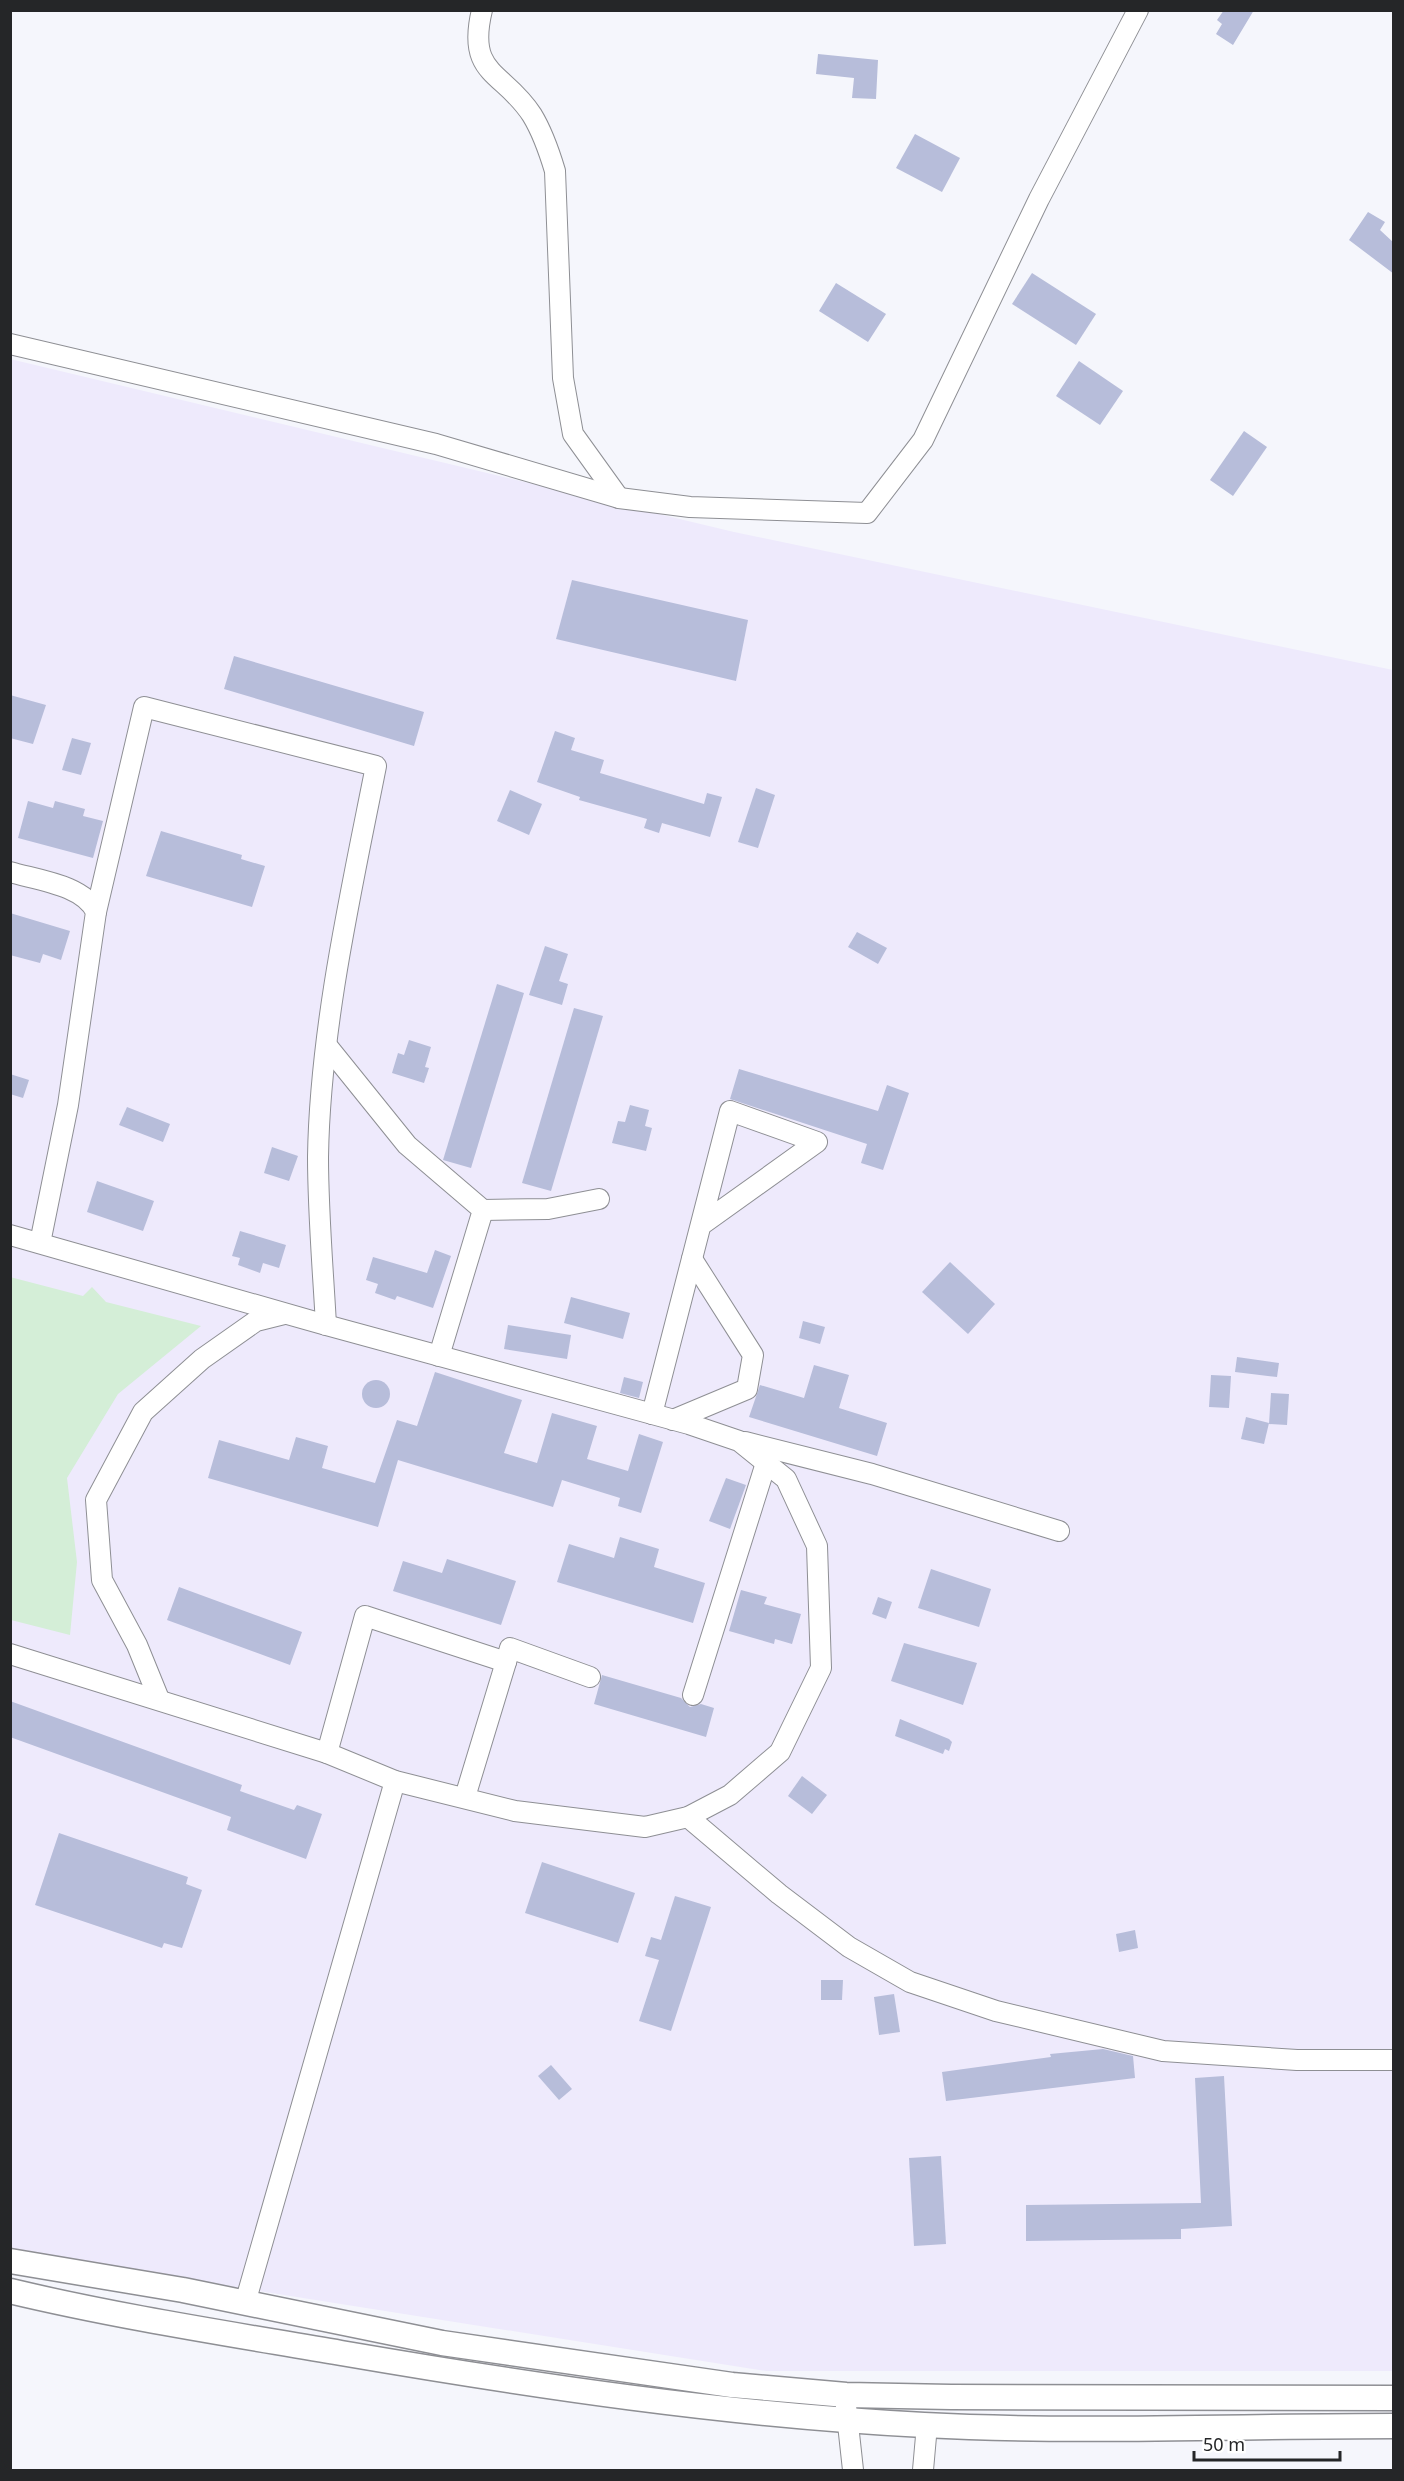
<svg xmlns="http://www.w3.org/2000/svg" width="1404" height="2481" font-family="'Noto Sans',sans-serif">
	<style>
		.education { fill: #eeeafc }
		.green { fill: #d4eed7 }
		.building { fill: #b7bdda }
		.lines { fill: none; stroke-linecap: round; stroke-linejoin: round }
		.minor-casing { stroke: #8e8f94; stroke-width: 22 }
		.major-casing { stroke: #8e8f94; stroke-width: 27 }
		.minor { stroke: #fff; stroke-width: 20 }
		.major { stroke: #fff; stroke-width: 24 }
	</style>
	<rect width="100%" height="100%" fill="#f5f6fc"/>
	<polygon class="education" points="10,359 734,532 1393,670 1393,2371 766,2371 11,2252"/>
	<polygon class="green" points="10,1277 83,1296 92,1287 106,1302 201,1326 118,1394 67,1478 77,1562 70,1635 11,1620"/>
	<g class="building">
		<polygon points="1224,10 1254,10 1233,45 1216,34 1222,24 1217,20"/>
		<polygon points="818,54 878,60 876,99 852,98 854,78 816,74"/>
		<polygon points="915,134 960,158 942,192 896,168"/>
		<polygon points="1368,212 1385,222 1380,230 1394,243 1394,274 1349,240"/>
		<polygon points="1032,273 1096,314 1076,345 1012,304"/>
		<polygon points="836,283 886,314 868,342 819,311"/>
		<polygon points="1079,361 1123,391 1100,425 1056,396"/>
		<polygon points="1244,431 1267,447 1233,496 1210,480"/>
		<polygon points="572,580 748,620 736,681 556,639"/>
		<polygon points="234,656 424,712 414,746 224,689"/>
		<polygon points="10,695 46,705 33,744 10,738"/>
		<polygon points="555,731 575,738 571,750 604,760 600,773 704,804 707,793 722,797 710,837 662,823 659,833 644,828 647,819 579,800 580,797 537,782"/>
		<polygon points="72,738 91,743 81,775 62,770"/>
		<polygon points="756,788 775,795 758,848 738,842"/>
		<polygon points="510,790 542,804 529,835 497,821"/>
		<polygon points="28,801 53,808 55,801 85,809 83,816 103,821 93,858 18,838"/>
		<polygon points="161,831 242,855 241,859 265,866 252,907 146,876"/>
		<polygon points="10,913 70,931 61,960 43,954 40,963 10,955"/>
		<polygon points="857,932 887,948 878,964 848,947"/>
		<polygon points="545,946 568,954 559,981 568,984 562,1005 529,995"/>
		<polygon points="497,984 524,993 471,1168 443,1160"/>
		<polygon points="574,1008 603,1016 551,1191 522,1183"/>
		<polygon points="409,1040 431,1047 425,1067 429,1068 424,1083 392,1073 398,1053 404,1055"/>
		<polygon points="739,1069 878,1111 887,1085 909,1093 883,1170 861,1163 867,1144 730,1099"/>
		<polygon points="10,1074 29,1080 23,1098 10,1094"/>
		<polygon points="630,1105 649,1110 645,1126 652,1128 646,1151 612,1143 618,1121 625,1122"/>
		<polygon points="127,1107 170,1124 163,1142 119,1125"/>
		<polygon points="272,1147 298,1156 289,1181 264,1173"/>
		<polygon points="97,1181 154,1201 143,1231 87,1212"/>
		<polygon points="240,1231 286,1245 279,1268 263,1263 260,1273 238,1265 240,1258 232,1256"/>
		<polygon points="435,1250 451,1256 433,1308 397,1296 395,1300 375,1293 378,1284 366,1280 373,1257 427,1273"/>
		<polygon points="950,1262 995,1304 968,1334 922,1292"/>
		<polygon points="571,1297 630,1313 623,1339 564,1323"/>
		<polygon points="803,1321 825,1327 820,1344 799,1338"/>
		<polygon points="508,1325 571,1335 567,1359 504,1349"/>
		<polygon points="1237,1357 1279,1363 1277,1377 1235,1372"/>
		<polygon points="814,1365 849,1375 839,1408 887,1423 877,1456 749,1417 760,1385 804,1398"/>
		<polygon points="435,1372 522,1400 504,1453 537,1463 552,1413 597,1426 587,1459 628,1471 639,1434 663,1442 641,1513 618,1506 620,1498 562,1480 553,1507 398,1460 378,1527 208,1478 219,1440 289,1460 296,1437 328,1446 322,1468 375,1483 397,1420 417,1426"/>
		<polygon points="1211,1375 1231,1376 1229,1408 1209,1407"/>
		<polygon points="624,1377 643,1382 639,1398 620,1393"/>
		<circle cx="376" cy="1394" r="14"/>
		<polygon points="1271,1393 1289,1394 1287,1425 1269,1424"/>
		<polygon points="1246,1417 1269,1423 1264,1444 1241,1439"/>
		<polygon points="726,1478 746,1485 730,1529 709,1521"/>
		<polygon points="620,1537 659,1549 654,1567 705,1583 693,1623 557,1582 569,1544 614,1558"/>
		<polygon points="447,1559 516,1581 501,1625 393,1591 403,1561 442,1573"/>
		<polygon points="931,1569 991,1589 979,1627 918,1608"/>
		<polygon points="179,1587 302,1632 290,1665 167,1620"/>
		<polygon points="741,1590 767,1597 764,1604 801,1614 792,1644 775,1639 774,1644 729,1631"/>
		<polygon points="878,1597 892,1602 886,1619 872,1614"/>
		<polygon points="904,1643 977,1663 963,1705 891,1681"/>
		<polygon points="602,1675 681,1698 690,1707 701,1704 714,1708 706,1737 594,1704"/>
		<polygon points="10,1701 242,1785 240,1791 294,1810 297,1805 322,1814 306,1859 227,1830 231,1817 10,1737"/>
		<polygon points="900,1719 949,1739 952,1742 949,1751 945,1749 943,1754 895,1736"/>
		<polygon points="802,1776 827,1795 812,1814 788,1796"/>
		<polygon points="59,1833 188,1877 186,1884 202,1890 182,1948 164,1943 162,1948 35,1905"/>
		<polygon points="542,1862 635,1893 618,1943 525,1913"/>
		<polygon points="675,1896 711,1907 671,2031 639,2021 659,1960 645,1956 651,1937 661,1940"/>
		<polygon points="1135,1930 1138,1948 1119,1952 1116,1934"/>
		<polygon points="821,1980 843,1980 842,2000 821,2000"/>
		<polygon points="894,1994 900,2032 879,2035 874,1997"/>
		<polygon points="1103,2049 1133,2056 1135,2078 946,2101 942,2072 1051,2057 1050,2054"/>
		<polygon points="551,2065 572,2089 559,2100 538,2076"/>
		<polygon points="1224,2076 1232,2226 1181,2229 1181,2239 1026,2241 1026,2205 1201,2203 1195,2078"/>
		<polygon points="941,2156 946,2244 914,2246 909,2158"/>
	</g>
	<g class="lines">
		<defs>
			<g id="minor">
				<path d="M482,10C466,76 504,71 532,115C543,133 549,151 555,171L563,378L573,434L619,498"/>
				<polyline points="10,344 436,444 619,498 690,507 867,513 923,440 1039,199 1138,10"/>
				<path d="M10,872C37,880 84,885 96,912L68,1105L40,1243"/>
				<path d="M96,912L144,707L376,766C351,892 320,1029 318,1157C318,1213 323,1270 326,1325"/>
				<polyline points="328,1047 407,1145 483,1210 439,1356"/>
				<polyline points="483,1210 548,1209 599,1199"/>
				<polyline points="10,1235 326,1325 689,1424 739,1441 786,1479 817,1546 821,1668 780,1752 730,1795 688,1817 645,1827 515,1811 395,1781 327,1753 10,1654"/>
				<polyline points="652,1414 730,1111 817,1142 701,1225"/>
				<polyline points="673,1420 747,1389 753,1355 692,1259"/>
				<polyline points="745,1442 872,1474 1059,1531"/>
				<polyline points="506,1662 510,1648 590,1677"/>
				<polyline points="693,1695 766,1463"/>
				<polyline points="159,1699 137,1645 102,1580 96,1500 143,1412 202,1359 256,1321 284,1314"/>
				<polyline points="327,1753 365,1616 506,1662 465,1797"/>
				<polyline points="688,1817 779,1894 849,1947 910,1982 996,2011 1163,2051 1297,2060 1394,2060"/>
				<polyline points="245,2303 395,1781"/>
				<polyline points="846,2406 853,2470"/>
				<polyline points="923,2470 927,2425"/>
			</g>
			<g id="major">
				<polyline points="10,2261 183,2290 442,2343 732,2385 846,2395 951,2397 1394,2398"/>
				<path d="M10,2291C119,2317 231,2334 341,2353C534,2386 728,2415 924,2425C1080,2433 1237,2426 1394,2426"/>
			</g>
		</defs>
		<use href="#minor" class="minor-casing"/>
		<use href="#major" class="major-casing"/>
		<use href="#minor" class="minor"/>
		<use href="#major" class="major"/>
	</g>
	<rect width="1404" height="2481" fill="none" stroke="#252628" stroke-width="24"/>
	<path d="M1194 2451v9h146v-9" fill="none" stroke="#252628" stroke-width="3"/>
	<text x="1203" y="2451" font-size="18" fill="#252628" stroke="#ffffff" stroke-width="4.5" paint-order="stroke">50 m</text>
</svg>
